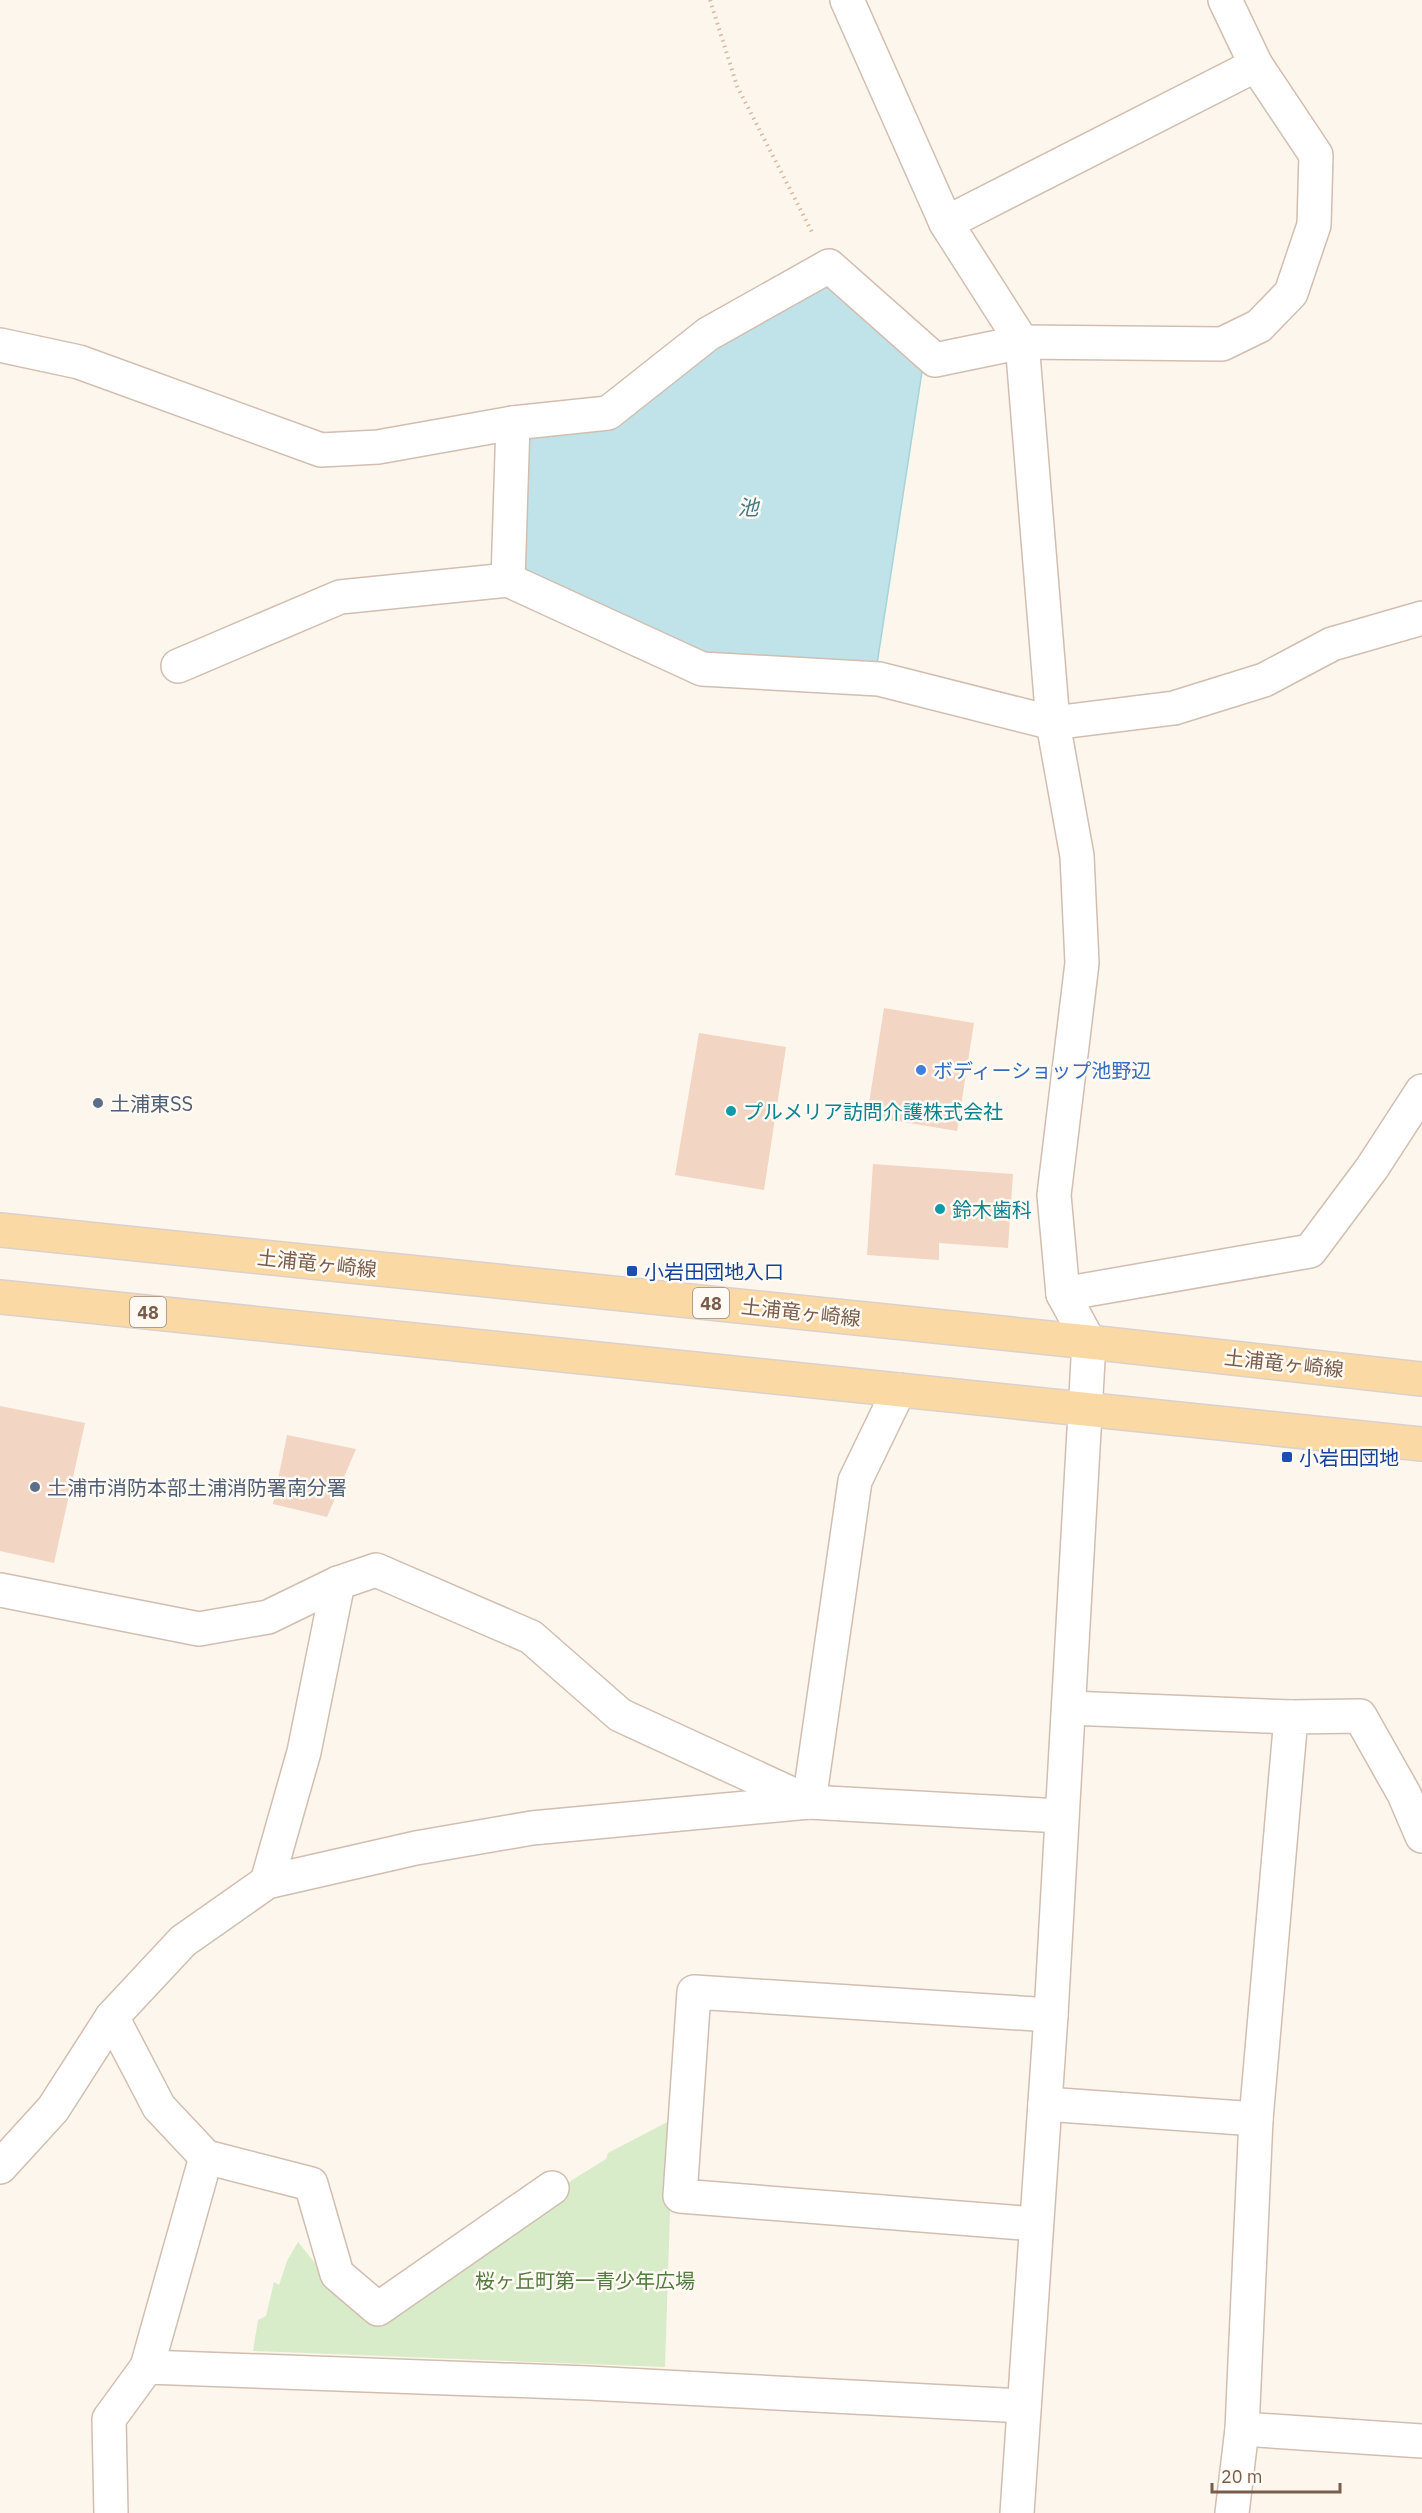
<svg xmlns="http://www.w3.org/2000/svg" width="1422" height="2513" font-family="'IBM Plex Sans','Noto Sans JP',sans-serif">
	<style>
		.green { fill: #d8ecc9 }
		.water { fill: #bfe3e8; stroke: #a5d3da; stroke-width: 1.5 }
		.building { fill: #f3d5c3 }
		.lines { fill: none; stroke-linecap: round; stroke-linejoin: round }
		.minor-casing { stroke: #d1beb0; stroke-width: 36 }
		.major-casing { stroke: #dad1cd; stroke-width: 36 }
		.path { stroke: #d9b8a5; stroke-width: 4; stroke-dasharray: 1.5 4.5; stroke-linecap: butt }
		.minor { stroke: #fff; stroke-width: 33 }
		.major { stroke: #fbd9a5; stroke-width: 33 }
		.shop-dot { fill: #3f7fe0; stroke: #fffaf3; stroke-width: 2 }
		.service-dot { fill: #5c6f8a; stroke: #fffaf3; stroke-width: 2 }
		.culture-dot { fill: #0f9aa8; stroke: #fffaf3; stroke-width: 2 }
		.transit-dot { fill: #1a4fb4; stroke: #fffaf3; stroke-width: 2 }
		.labels { text-anchor: middle; dominant-baseline: central; stroke-width: 5; stroke-linejoin: round; paint-order: stroke }
		.shield { fill: #fffaf3; stroke: #a28b7f; stroke-width: 1.5 }
		.shield-label { font-size: 18px; font-weight: bold; fill: #7a5c4d }
		.shop-label { font-size: 20px; fill: #366cbe; stroke: #fffaf3; text-anchor: start }
		.service-label { font-size: 20px; fill: #4e5e75; stroke: #fffaf3; text-anchor: start }
		.culture-label { font-size: 20px; fill: #0d838f; stroke: #fffaf3; text-anchor: start }
		.street-label { font-size: 20px; fill: #7a5c4d; stroke: #fffaf3 }
		.transit-label { font-size: 20px; fill: #164399; stroke: #fffaf3; text-anchor: start }
		.park-label { font-size: 20px; fill: #537a41; stroke: #fffaf3 }
		.water-label { font-size: 21px; font-style: italic; fill: #437c86; stroke: #fffaf3 }
	</style>
	<rect width="100%" height="100%" fill="#fdf6ec"/>
	<polygon class="green" points="673,2119 665,2367 253,2351 258,2320 266,2316 274,2282 279,2285 287,2261 298,2242 340,2294 385,2323 533,2216 572,2180 606,2159 608,2153"/>
	<polygon class="water" points="829,277 923,365 877,664 705,654 520,572 525,434 717,344"/>
	<g class="building">
		<polygon points="884,1008 974,1023 957,1131 867,1116"/>
		<polygon points="699,1033 786,1047 764,1190 675,1175"/>
		<polygon points="873,1164 1013,1174 1008,1248 939,1243 939,1260 867,1255"/>
		<polygon points="0,1406 85,1423 54,1563 0,1551"/>
		<polygon points="287,1435 356,1449 327,1517 273,1504"/>
	</g>
	<g class="lines">
		<defs>
			<g id="minor">
				<polyline points="847,0 946,223 1022,342 1053,723 1077,856 1082,963 1054,1195 1063,1294 1089,1342 1051,2015 1017,2513"/>
				<polyline points="946,223 1256,65"/>
				<polyline points="0,345 79,362 321,450 378,447 513,423 608,413 708,334 829,266 935,360 1022,342 1222,344 1259,326 1291,293 1314,225 1316,155 1256,65 1225,0"/>
				<polyline points="508,580 513,423"/>
				<polyline points="178,666 340,597 508,580 702,669 879,679 1053,723 1174,708 1264,680 1332,644 1422,618"/>
				<polyline points="1063,1294 1310,1251 1372,1168 1422,1091"/>
				<polyline points="0,1590 199,1629 268,1617 338,1583 376,1570 531,1637 620,1715 809,1802 1061,1816"/>
				<polyline points="1070,1708 1291,1717"/>
				<polyline points="267,1882 304,1752 338,1583"/>
				<polyline points="112,2017 159,2107 206,2157 311,2184 337,2274 378,2309 552,2188"/>
				<polyline points="1045,2104 1256,2119"/>
				<polyline points="0,2167 53,2109 112,2017 183,1941 267,1882 416,1848 532,1828 809,1802 855,1481 899,1390"/>
				<polyline points="1036,2224 680,2196 694,1992 1051,2015"/>
				<polyline points="147,2367 206,2157"/>
				<polyline points="1242,2429 1422,2441"/>
				<polyline points="111,2513 109,2419 147,2367 588,2383 1024,2406"/>
				<polyline points="1232,2513 1242,2429 1256,2119 1291,1717 1360,1716 1404,1794 1422,1836"/>
			</g>
			<g id="major">
				<polyline points="0,1230 1089,1342 1422,1379"/>
				<polyline points="0,1297 1422,1444"/>
			</g>
		</defs>
		<use href="#minor" class="minor-casing"/>
		<use href="#major" class="major-casing"/>
		<polyline class="path" points="710,0 737,86 813,234"/>
		<use href="#minor" class="minor"/>
		<use href="#major" class="major"/>
	</g>
	<circle class="shop-dot" cx="921" cy="1070" r="6"/>
	<g class="service-dot">
		<circle cx="98" cy="1103" r="6"/>
		<circle cx="35" cy="1487" r="6"/>
	</g>
	<g class="culture-dot">
		<circle cx="731" cy="1111" r="6"/>
		<circle cx="940" cy="1209" r="6"/>
	</g>
	<g class="transit-dot">
		<rect x="626" y="1265" width="12" height="12" rx="3"/>
		<rect x="1281" y="1451" width="12" height="12" rx="3"/>
	</g>
	<g class="labels">
		<g class="shield">
			<rect x="693" y="1288" width="36" height="30" rx="4.5"/>
			<rect x="130" y="1297" width="36" height="30" rx="4.5"/>
		</g>
		<g class="shield-label">
			<text x="711" y="1303">48</text>
			<text x="148" y="1312">48</text>
		</g>
		<g class="shop-label">
			<text x="933" y="1070">ボディーショップ池野辺</text>
		</g>
		<g class="service-label">
			<text x="110" y="1103">土浦東SS</text>
			<text x="47" y="1487">土浦市消防本部土浦消防署南分署</text>
		</g>
		<g class="culture-label">
			<text x="743" y="1111">プルメリア訪問介護株式会社</text>
			<text x="952" y="1209">鈴木歯科</text>
		</g>
		<g class="street-label">
			<text transform="translate(317 1263) rotate(6)">土浦竜ヶ崎線</text>
			<text transform="translate(801 1312) rotate(6)">土浦竜ヶ崎線</text>
			<text transform="translate(1284 1363) rotate(6)">土浦竜ヶ崎線</text>
		</g>
		<g class="transit-label">
			<text x="644" y="1271">小岩田団地入口</text>
			<text x="1299" y="1457">小岩田団地</text>
		</g>
		<g class="park-label">
			<text x="585" y="2280">桜ヶ丘町第一青少年広場</text>
		</g>
		<g class="water-label">
			<text x="748" y="507">池</text>
		</g>
	</g>
	<path d="M1212 2483v9h128v-9" fill="none" stroke="#7a5c4d" stroke-width="3"/>
	<text x="1221" y="2483" font-size="18" fill="#7a5c4d" stroke="#fffaf3" stroke-width="4.5" paint-order="stroke">20 m</text>
</svg>
